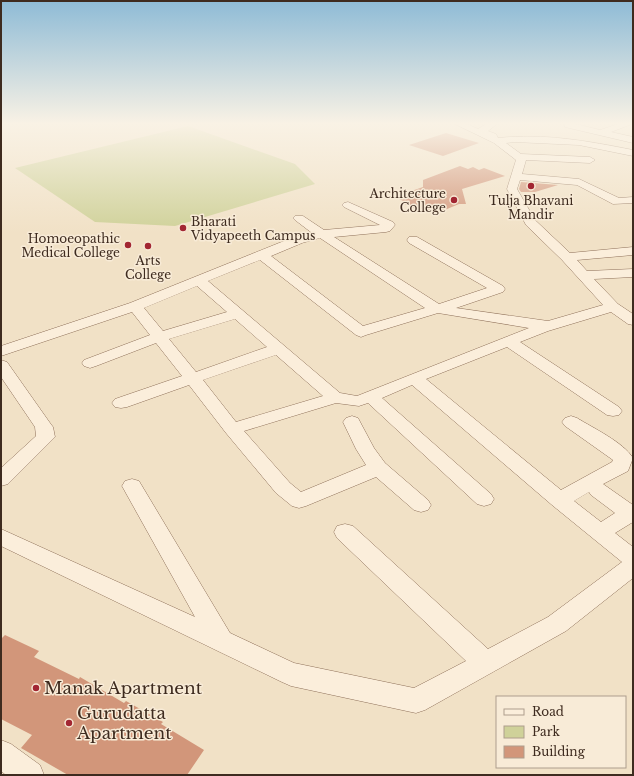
<svg xmlns="http://www.w3.org/2000/svg" width="634" height="776" font-family="'Libre Baskerville',serif">
	<style>
		.green { fill: #cfd199 }
		.building { fill: #d2967a }
		.lines { fill: none; stroke-linecap: round; stroke-linejoin: round }
		.minor-casing { stroke: #8f715a; stroke-width: 1 }
		.minor { fill: #fbeedb; fill-rule: evenodd }
		.poi-dot { fill: #a22632; stroke: #f8ebd7; stroke-width: 1.5 }
		.labels { text-anchor: middle; dominant-baseline: central; stroke-width: 3; stroke-linejoin: round; paint-order: stroke }
		.far-poi-label { font-size: 12px; fill: #3e2b1f; stroke: #f8ebd7; text-anchor: end }
		.near-poi-label { font-size: 17px; fill: #3e2b1f; stroke: #f8ebd7; text-anchor: start }
	</style>
	<rect width="100%" height="100%" fill="#f1e1c6"/>
	<polygon class="green" points="188,126 295,164 315,184 175,226 95,222 15,168"/>
	<g class="building">
		<polygon points="446,133 479,143 443,156 409,145"/>
		<polygon points="460,166 468,169 473,167 479,170 484,168 505,176 462,189 466,204 459,204 435,214 422,209 419,210 402,203 406,202 394,197 423,187 423,180"/>
		<polygon points="521,182 558,185 535,192 521,192 519,189"/>
		<polygon points="5,635 39,651 34,657 79,679 80,677 124,703 126,701 163,722 161,724 204,750 187,775 68,775 21,748 32,735 1,719 1,639"/>
	</g>
	<g class="lines">
		<defs>
			<g id="minor">
				<path d="M455,124H467L478,129L486,124H497L488,131L496,134L498,138C544,133 588,141 633,150V156L579,145L515,142L506,143L521,154L590,157L595,160L590,163L526,160L522,174L579,179L619,198L633,197V203L613,204L577,185L520,180L517,189L535,220L570,253L633,247V255L577,260L587,271L633,269V277L594,279L618,304L633,314V325L628,324L611,312L548,331L520,342L619,407L622,411L619,415L613,416L607,415L507,347L426,379L561,490L612,462L613,460L565,426L562,422L565,418L571,416L577,418C593,428 623,442 633,458L628,471L603,484L633,505V522L615,533L633,547V578L566,631L425,710L416,713L291,686L282,682L1,546V529L195,617L122,486L125,481L132,479L139,481L230,633L294,663L414,688L466,661L337,538L334,532L337,526L345,524L353,526L488,649L548,617L622,562L552,505L412,385L382,398L491,494L494,499L491,504L484,506L477,504L368,403L359,406L336,403L244,431L290,483L301,492L366,465L356,449L343,422L346,418L352,416L358,418L374,448L385,463L428,500L431,505L428,510L421,512L414,510L376,477L306,506L299,508L292,506L276,493L226,433L189,385L127,407L121,408L115,407L112,403L115,399L182,376L156,343L96,366L90,368L84,366L82,363L84,360L150,335L132,312L1,356V346L130,303L294,237L312,233L295,220L293,218L295,216H303L324,230L380,225L344,207L342,205L344,203L348,202L393,222L395,225L390,231L386,232L334,237L439,304L487,288L409,243L407,240L409,237H417L503,286L505,289L503,292L456,308L548,321L603,305L562,260L526,225L507,189L516,160L494,143ZM320,238L425,308L363,326L271,256L302,243ZM260,260L356,335L361,337L366,335L438,313L529,328L357,396L340,393L208,281ZM197,286L227,312L163,331L144,308ZM235,319L267,347L196,372L169,339ZM276,355L323,396L236,422L203,380ZM589,492L591,495L615,513L601,522L574,501Z"/>
				<polygon points="564,124 576,124 600,130 618,124 632,124 611,132 633,137 633,143 565,127"/>
				<polygon points="1,360 7,362 50,423 53,427 55,437 8,484 1,486 1,468 36,436 35,427 1,377"/>
				<polygon points="1,740 11,744 40,765 44,775 6,775 1,771"/>
			</g>
		</defs>
		<use href="#minor" class="minor-casing"/>
		<use href="#minor" class="minor"/>
	</g>
	<linearGradient id="sky" x2="0" y2="1"><stop stop-color="#8ebbd6"/><stop offset="0.53" stop-color="#f9f2e5"/><stop offset="1" stop-color="#f9f2e5" stop-opacity="0"/></linearGradient>
	<rect width="634" height="233" fill="url(#sky)"/>
	<g class="poi-dot">
		<circle cx="531" cy="186" r="4"/>
		<circle cx="454" cy="200" r="4"/>
		<circle cx="183" cy="228" r="4"/>
		<circle cx="128" cy="245" r="4"/>
		<circle cx="148" cy="246" r="4"/>
		<circle cx="36" cy="688" r="4"/>
		<circle cx="69" cy="723" r="4"/>
	</g>
	<g class="labels">
		<g class="far-poi-label">
			<text x="446" y="193">Architecture<tspan x="446" dy="14">College</tspan></text>
			<text x="531" y="200" text-anchor="middle">Tulja Bhavani<tspan x="531" dy="14">Mandir</tspan></text>
			<text x="191" y="221" text-anchor="start">Bharati<tspan x="191" dy="14">Vidyapeeth Campus</tspan></text>
			<text x="120" y="238">Homoeopathic<tspan x="120" dy="14">Medical College</tspan></text>
			<text x="148" y="260" text-anchor="middle">Arts<tspan x="148" dy="14">College</tspan></text>
		</g>
		<g class="near-poi-label">
			<text x="44" y="688">Manak Apartment</text>
			<text x="77" y="713">Gurudatta<tspan x="77" dy="20">Apartment</tspan></text>
		</g>
	</g>
	<rect width="634" height="776" fill="none" stroke="#3e2b1f" stroke-width="4"/>
	<rect x="496" y="696" width="130" height="72" fill="#f8ebd7" stroke="#ae9e8d"/>
	<rect x="504" y="709" width="20" height="6" fill="#fbeedb" stroke="#ae9e8d"/>
	<text x="532" y="716" font-size="12" fill="#3e2b1f">Road</text>
	<rect x="504" y="726" width="20" height="12" fill="#cfd199" stroke="#ae9e8d"/>
	<text x="532" y="736" font-size="12" fill="#3e2b1f">Park</text>
	<rect x="504" y="746" width="20" height="12" fill="#d2967a" stroke="#ae9e8d"/>
	<text x="532" y="756" font-size="12" fill="#3e2b1f">Building</text>
</svg>
